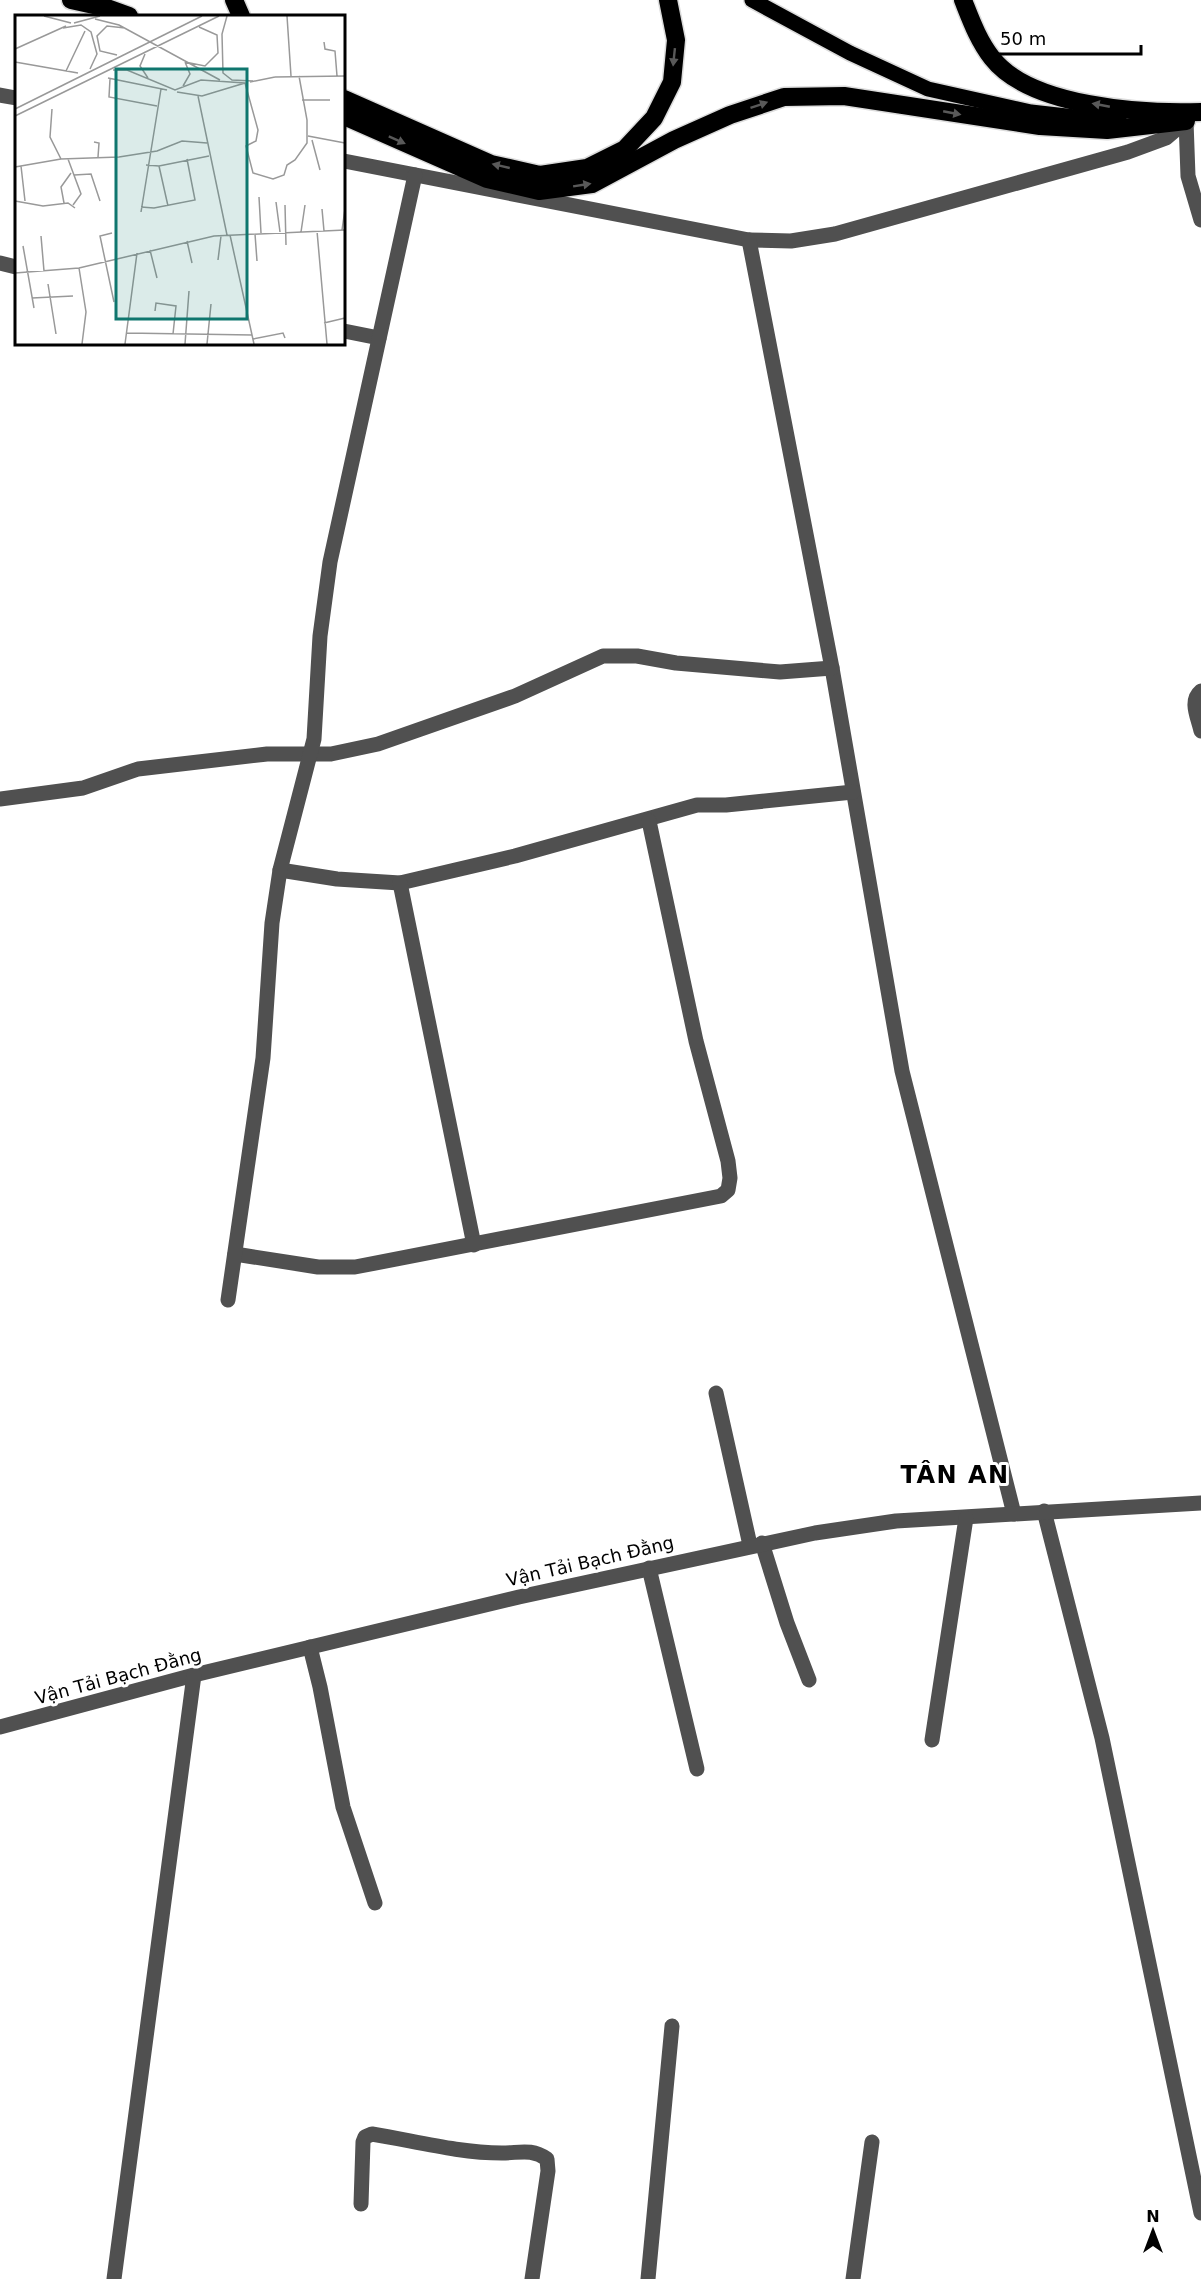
<svg xmlns="http://www.w3.org/2000/svg" width="1201" height="2279" font-family="'DejaVu Sans',sans-serif">
	<style>
		.lines { fill: none; stroke-linecap: round; stroke-linejoin: round }
		.major-casing { stroke: #dbdbdb; stroke-width: 18 }
		.highway-casing { stroke: #dbdbdb; stroke-width: 21 }
		.minor { stroke: #505050; stroke-width: 15 }
		.major { stroke: #000; stroke-width: 15 }
		.highway { stroke: #000; stroke-width: 18 }
		.oneway { fill: #595959 }
		.labels { text-anchor: middle; dominant-baseline: central; stroke-width: 6; stroke-linejoin: round; paint-order: stroke }
		.street-label { font-size: 18px; fill: #000; stroke: #fff }
		.district-label { font-size: 24px; font-weight: bold; letter-spacing: 1.5px; fill: #000; stroke: #fff }
		.inset-road { fill: none; stroke: #999; stroke-width: 1.5 }
		.view { fill: #0f766e; fill-opacity: 0.15; stroke: #0f766e; stroke-width: 3 }
		.inset-edge { fill: none; stroke: #000; stroke-width: 3 }
	</style>
	<rect width="100%" height="100%" fill="#fff"/>
	<g class="lines">
		<defs>
			<polyline id="major" points="752,0 850,53 928,89 1031,112 1120,122"/>
			<g id="highway">
				<polyline points="71,0 107,8 129,16"/>
				<polyline points="234,0 241,16"/>
				<path d="M963,0C971,20 978,40 992,58C1030,107 1143,114 1201,112"/>
				<polyline points="344,99 491,164 540,175 587,168 625,149 654,118 672,82 676,40 668,0"/>
				<polyline points="344,116 487,179 539,191 592,184 674,140 730,115 784,97 844,96 1040,126 1107,130 1186,121"/>
			</g>
		</defs>
		<use href="#major" class="major-casing"/>
		<use href="#highway" class="highway-casing"/>
		<g class="minor">
			<polyline points="0,95 16,98"/>
			<polyline points="1186,121 1188,176 1201,220"/>
			<polyline points="344,161 749,240 791,241 835,234 1128,152 1166,138 1186,121"/>
			<polyline points="749,240 832,668 902,1071 1014,1514"/>
			<polyline points="0,263 16,267"/>
			<polyline points="344,331 379,338"/>
			<path d="M1201,691C1189,701 1198,717 1201,731"/>
			<polyline points="0,799 83,788 138,769 267,754 331,754 378,744 515,696 603,656 637,656 676,663 780,672 832,668"/>
			<polyline points="280,870 337,879 400,883 515,856 697,805 726,805 853,792"/>
			<polyline points="400,883 474,1245"/>
			<polyline points="235,1254 318,1267 355,1267 721,1196 728,1190 730,1178 728,1161 696,1041 649,821"/>
			<polyline points="228,1300 263,1058 272,923 280,870 314,739 320,636 330,562 415,175"/>
			<polyline points="716,1393 750,1545"/>
			<polyline points="1044,1511 1102,1738 1201,2213"/>
			<polyline points="762,1543 787,1623 809,1680"/>
			<polyline points="649,1568 697,1769"/>
			<polyline points="310,1647 320,1687 343,1807 375,1903"/>
			<polyline points="0,1727 194,1675 519,1597 815,1533 896,1521 1201,1503"/>
			<polyline points="932,1740 966,1518"/>
			<path d="M361,2204L363,2142L365,2137L372,2134C415,2141 459,2153 502,2153C520,2153 531,2148 547,2159L548,2171L532,2279"/>
			<polyline points="114,2279 194,1675"/>
			<polyline points="648,2279 672,2026"/>
			<polyline points="853,2279 872,2142"/>
		</g>
		<use href="#major" class="major"/>
		<use href="#highway" class="highway"/>
	</g>
	<defs><path id="oneway-solid" d="M-6-.8H1V-3.2L6.5 0L1 3.2V.8H-6Z" transform="scale(1.5)"/></defs>
	<g class="oneway">
		<use href="#oneway-solid" transform="translate(674 57) rotate(96)"/>
		<use href="#oneway-solid" transform="translate(759 105) rotate(-19)"/>
		<use href="#oneway-solid" transform="translate(1101 105) rotate(-169)"/>
		<use href="#oneway-solid" transform="translate(952 113) rotate(11)"/>
		<use href="#oneway-solid" transform="translate(397 140) rotate(24)"/>
		<use href="#oneway-solid" transform="translate(501 166) rotate(-167)"/>
		<use href="#oneway-solid" transform="translate(582 185) rotate(-9)"/>
	</g>
	<g class="labels">
		<g class="street-label">
			<text transform="translate(590 1561) rotate(-13)">Vận Tải Bạch Đằng</text>
			<text transform="translate(118 1676) rotate(-15)">Vận Tải Bạch Đằng</text>
		</g>
		<g class="district-label">
			<text x="955" y="1475">TÂN AN</text>
		</g>
	</g>
	<g transform="translate(15 15)">
		<rect width="330" height="330" fill="#fff"/>
		<path class="inset-road" d="M29,1L56,8M212,1L207,19L208,58L217,65L238,66M272,1L276,61M80,4L104,10L205,65M59,8L85,1M48,13L66,10L76,17L82,39L75,54M309,27L310,34L320,36L322,61M0,34L51,11M130,39L125,51L133,63M102,40L85,36L82,21L92,11L110,13M0,47L63,58M170,47L190,51L203,38L202,20L184,12M98,55H112L160,75L186,65L230,68M51,56L70,16M260,62L330,61M93,63L152,75M95,64L94,82L142,91M235,67L260,62M168,71L175,59L170,47M162,77L187,81L230,68L243,115L241,126L231,131L238,158L258,164L269,160L272,150L280,145L292,128V105L284,61M183,81L212,220M287,85H315M0,94L187,1M37,94L35,122L46,144L104,142L142,136L167,126L192,128M0,101L204,1M293,121L330,128M297,125L305,155M79,127L84,128L83,142M53,144L66,179L58,190M131,150L144,151L194,141M6,151L10,186M144,151L153,191M0,152L46,144M59,160L76,159L85,186M244,182L246,218M0,186L28,191L53,188L60,193M261,187L265,217M49,188L46,172L56,158M270,190L271,230M126,192L139,193L180,185L172,144M307,194L309,216M126,197L146,74M327,215L330,194M302,216L312,329M286,217L290,190M97,218L85,221L99,287M240,219L242,246M215,220L239,329M26,221L29,256M172,226L177,248M8,231L19,293M135,235L142,263M203,245L206,221M64,253L71,297L67,329M0,258L64,253L199,221L330,215M33,269L41,319M17,283L58,281M140,296L141,288L161,291L158,319M309,308L330,303M111,318L237,320M238,324L268,318L270,323M110,329L122,238M170,329L174,276M192,329L196,289"/>
		<path class="view" d="M101,54H232V304H101Z"/>
		<rect width="330" height="330" class="inset-edge"/>
	</g>
	<g transform="translate(1153 2231)" stroke="#ffffff" stroke-width="4.5" paint-order="stroke">
	<path d="M0-4.5L10 22L0 15L-10 22Z" fill="#000000"/>
	<text y="-9" font-size="16" font-weight="bold" text-anchor="middle" fill="#000000">N</text>
	</g>
	<path d="M991 45v9h150v-9" fill="none" stroke="#000000" stroke-width="3"/>
	<text x="1000" y="45" font-size="18" fill="#000000" stroke="#ffffff" stroke-width="4.5" paint-order="stroke">50 m</text>
</svg>
